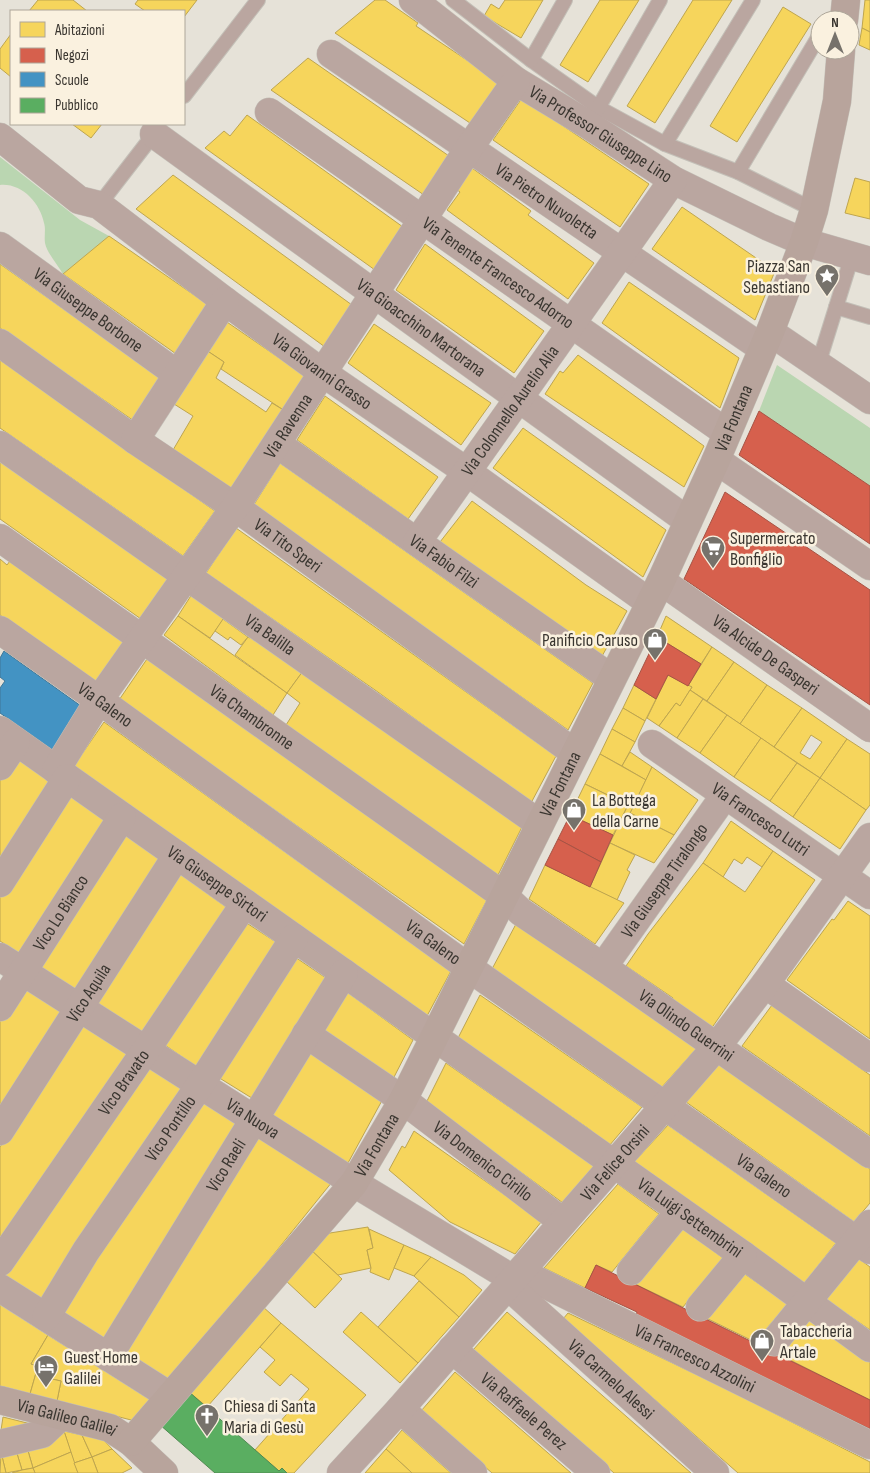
<svg xmlns="http://www.w3.org/2000/svg" width="870" height="1473" font-family="'Sofia Sans Condensed',sans-serif">
	<style>
		.green { fill: #bad6b1 }
		.homes { fill: #f6d55c; stroke: #bea54f; fill-rule: evenodd }
		.shops { fill: #d6604d; stroke: #a75344 }
		.schools { fill: #4393c3; stroke: #407797 }
		.public { fill: #5aae61; stroke: #508a52 }
		.lines { fill: none; stroke-linecap: round; stroke-linejoin: round }
		.lane-casing { stroke: #c3bfb7; stroke-width: 16 }
		.street-casing { stroke: #c3bfb7; stroke-width: 29 }
		.secondary-casing { stroke: #c3bfb7; stroke-width: 29 }
		.lane { stroke: #baa6a0; stroke-width: 14 }
		.street { stroke: #baa6a0; stroke-width: 28 }
		.secondary { stroke: #b8a49c; stroke-width: 28 }
		.labels { text-anchor: middle; dominant-baseline: central; stroke-width: 5; stroke-linejoin: round; paint-order: stroke }
		.street-label { font-size: 18px; fill: #3a3630; stroke: #faf1df }
		.poi-label { font-size: 18px; fill: #3a3630; stroke: #faf1df; text-anchor: start }
	</style>
	<rect width="100%" height="100%" fill="#e6e2d8"/>
	<g class="green">
		<path d="M0,157L80,220L109,236L63,274C58,265 47,253 45,243C44,236 46,229 44,223C40,203 22,183 0,185Z"/>
		<polygon points="777,365 870,428 870,486 759,411"/>
	</g>
	<g class="homes">
		<polygon points="38,0 73,0 87,11 29,11"/>
		<polygon points="138,0 197,0 184,17 184,11 145,11 135,4"/>
		<polygon points="375,0 385,0 418,23 416,26 501,83 473,125 335,33"/>
		<polygon points="505,0 543,0 521,38 484,16 491,4 499,9"/>
		<polygon points="600,0 639,0 588,82 560,65"/>
		<polygon points="693,0 732,0 655,123 627,106"/>
		<polygon points="865,0 870,0 870,32 862,28"/>
		<polygon points="783,7 811,24 737,142 710,126"/>
		<polygon points="862,28 870,32 870,50 859,45"/>
		<polygon points="11,34 11,77 0,68 0,49"/>
		<polygon points="308,58 449,156 424,195 271,90"/>
		<polygon points="522,98 649,184 620,227 493,140"/>
		<polygon points="247,115 403,227 375,270 205,148 224,131 230,136"/>
		<polygon points="72,124 102,124 91,138"/>
		<polygon points="472,168 531,211 528,215 594,263 568,299 447,210 460,192 456,189"/>
		<polygon points="173,175 352,305 325,347 136,209"/>
		<polygon points="855,178 870,182 870,219 845,213"/>
		<polygon points="682,207 775,271 755,320 652,249"/>
		<polygon points="109,236 210,306 179,356 63,274"/>
		<polygon points="425,244 544,331 514,373 396,290"/>
		<polygon points="0,264 164,380 134,421 0,328"/>
		<polygon points="629,282 739,358 720,408 602,323"/>
		<polygon points="224,320 307,377 285,411 221,369 224,362 206,350"/>
		<polygon points="374,324 491,403 461,445 348,363"/>
		<polygon points="206,350 224,362 216,378 266,412 272,403 285,411 230,490 173,450 193,416 174,404"/>
		<polygon points="578,355 704,446 684,487 545,394 560,371 563,373"/>
		<polygon points="0,360 215,511 183,556 0,428"/>
		<polygon points="325,396 438,477 408,519 297,440"/>
		<polygon points="523,428 666,530 643,577 493,468"/>
		<polygon points="0,459 170,577 141,619 0,519"/>
		<polygon points="280,463 593,683 568,730 253,506"/>
		<polygon points="472,501 586,585 627,611 601,658 440,542"/>
		<polygon points="236,528 556,756 531,803 375,690 206,573"/>
		<polygon points="0,559 7,565 10,561 125,642 95,683 0,615"/>
		<polygon points="192,594 225,617 210,638 178,616"/>
		<polygon points="178,616 287,693 273,715 164,635"/>
		<polygon points="666,616 712,647 701,664 657,637"/>
		<polygon points="223,619 248,637 241,645 230,637 228,640 215,631"/>
		<polygon points="252,635 303,671 287,693 235,655 248,637 250,638"/>
		<polygon points="712,647 734,662 707,701 690,690 692,687 688,686"/>
		<polygon points="147,659 488,898 464,944 119,700"/>
		<polygon points="734,662 767,685 740,724 707,701"/>
		<polygon points="303,671 522,827 498,875 286,725 300,703 287,693"/>
		<polygon points="668,675 692,687 680,706 676,703 659,726 647,718"/>
		<polygon points="634,685 656,699 645,721 623,708"/>
		<polygon points="767,685 802,708 774,747 740,724"/>
		<polygon points="690,690 703,699 677,738 659,726 676,703 680,706"/>
		<polygon points="703,699 727,715 700,753 677,738"/>
		<polygon points="623,708 645,721 635,742 612,729"/>
		<path d="M802,708L847,739L820,778L774,747ZM811,735L822,742L810,759L800,753Z"/>
		<polygon points="727,715 761,738 734,777 700,753"/>
		<polygon points="104,722 451,971 427,1016 73,767"/>
		<polygon points="612,729 635,742 622,766 600,754"/>
		<polygon points="761,738 797,763 770,801 734,777"/>
		<polygon points="847,739 870,754 870,805 866,810 820,778"/>
		<polygon points="630,752 652,767 646,780 622,766"/>
		<polygon points="600,754 646,780 633,807 585,784"/>
		<polygon points="16,757 53,782 0,864 0,781"/>
		<polygon points="797,763 820,778 793,817 770,801"/>
		<polygon points="652,767 698,800 674,835 630,813"/>
		<polygon points="820,778 866,810 840,849 793,817"/>
		<polygon points="585,784 628,805 613,835 570,815"/>
		<polygon points="67,792 110,824 23,956 0,941 0,894"/>
		<polygon points="628,805 633,807 630,813 674,835 654,863 610,843"/>
		<polygon points="731,821 773,851 762,867 747,857 742,864 734,859 723,877 703,863"/>
		<polygon points="122,831 162,859 78,992 36,965"/>
		<polygon points="610,843 635,855 627,870 630,872 617,900 590,887"/>
		<polygon points="773,851 815,880 711,1029 671,1001 673,998 626,966 648,934 703,863 745,892"/>
		<polygon points="545,865 624,903 595,944 529,899"/>
		<polygon points="175,870 229,909 146,1035 93,1000"/>
		<polygon points="848,901 870,916 870,1039 787,980 832,919 834,920"/>
		<polygon points="242,920 279,944 198,1068 162,1043"/>
		<polygon points="516,924 697,1048 662,1087 492,969"/>
		<polygon points="292,955 329,980 255,1100 213,1074"/>
		<polygon points="23,986 66,1013 0,1115 0,1021"/>
		<polygon points="343,989 413,1040 392,1081 316,1032"/>
		<polygon points="480,995 642,1107 609,1146 589,1129 458,1038"/>
		<polygon points="772,1005 870,1075 870,1136 742,1046"/>
		<polygon points="80,1022 131,1054 0,1249 0,1147"/>
		<polygon points="309,1046 385,1095 348,1163 266,1111"/>
		<polygon points="145,1063 188,1092 44,1304 1,1274"/>
		<polygon points="446,1063 594,1166 563,1203 426,1103"/>
		<polygon points="720,1063 870,1169 870,1203 854,1222 686,1102"/>
		<polygon points="198,1098 240,1124 105,1343 58,1314"/>
		<polygon points="668,1125 836,1243 804,1284 634,1162"/>
		<polygon points="414,1131 542,1221 515,1254 450,1222 389,1170 402,1146 405,1148"/>
		<polygon points="254,1132 332,1182 170,1383 121,1352"/>
		<polygon points="618,1184 659,1214 612,1272 596,1265 585,1288 544,1268"/>
		<polygon points="368,1227 373,1248 367,1250 371,1268 338,1275 310,1249 330,1233"/>
		<polygon points="681,1227 723,1258 683,1307 635,1284"/>
		<polygon points="369,1229 404,1245 389,1280 370,1272 371,1268 367,1250 373,1248"/>
		<polygon points="404,1245 431,1257 414,1276 394,1268"/>
		<polygon points="310,1249 342,1279 315,1308 284,1279"/>
		<polygon points="431,1257 464,1275 482,1290 459,1317 414,1276"/>
		<polygon points="858,1258 870,1267 870,1330 825,1299"/>
		<polygon points="742,1272 788,1304 755,1342 706,1318"/>
		<polygon points="419,1281 459,1317 418,1363 378,1327"/>
		<polygon points="0,1304 48,1335 31,1364 38,1366 30,1394 0,1386"/>
		<polygon points="262,1306 281,1323 207,1407 188,1391"/>
		<polygon points="361,1312 418,1363 400,1383 343,1332"/>
		<polygon points="507,1312 691,1473 614,1473 473,1350"/>
		<polygon points="568,1313 729,1390 870,1462 870,1473 738,1473 563,1319"/>
		<polygon points="807,1318 870,1362 870,1400 782,1356"/>
		<polygon points="281,1323 366,1395 294,1473 287,1473 282,1468 279,1471 255,1450 309,1389 291,1374 280,1386 264,1372 275,1360 260,1347"/>
		<polygon points="48,1335 151,1400 135,1421 57,1401 61,1381 52,1379 54,1370 31,1364"/>
		<polygon points="38,1366 54,1370 52,1379 61,1381 57,1401 30,1394"/>
		<polygon points="455,1372 571,1473 492,1473 421,1411"/>
		<polygon points="3,1417 39,1426 0,1437"/>
		<polygon points="402,1430 451,1473 412,1473 386,1449"/>
		<polygon points="64,1431 82,1435 92,1457 74,1463"/>
		<polygon points="64,1431 71,1452 33,1468 26,1444"/>
		<polygon points="82,1435 102,1438 112,1449 92,1457"/>
		<polygon points="26,1444 33,1468 22,1470 15,1447"/>
		<polygon points="15,1447 22,1470 6,1473 1,1452"/>
		<polygon points="112,1449 132,1468 122,1473 98,1473 92,1457"/>
		<polygon points="386,1449 412,1473 365,1473"/>
		<polygon points="1,1452 6,1473 0,1473"/>
		<polygon points="71,1452 78,1473 35,1473 33,1468"/>
		<polygon points="92,1457 98,1473 78,1473 74,1463"/>
		<polygon points="33,1468 35,1473 12,1473 22,1470"/>
	</g>
	<g class="shops">
		<polygon points="759,411 870,486 870,544 739,455"/>
		<polygon points="725,492 870,590 870,705 684,579"/>
		<polygon points="657,637 701,664 688,686 668,675 656,699 634,685"/>
		<polygon points="570,815 613,835 601,862 558,839"/>
		<polygon points="558,839 601,862 590,887 545,865"/>
		<polygon points="596,1265 870,1400 870,1429 636,1315 637,1312 585,1288"/>
	</g>
	<polygon class="schools" points="4,651 81,706 67,725 71,729 54,751 0,713 0,688 5,681 0,677 0,658"/>
	<polygon class="public" points="188,1391 279,1471 282,1468 287,1473 215,1473 159,1424"/>
	<g class="lines">
		<defs>
			<g id="lane">
				<polyline points="453,0 531,60 599,108 665,144 738,172 814,210"/>
				<polyline points="531,60 565,0"/>
				<polyline points="184,96 258,0"/>
				<polyline points="594,115 660,0"/>
				<polyline points="665,144 753,0"/>
				<polyline points="738,172 819,36"/>
				<polyline points="99,205 157,130"/>
				<polyline points="836,307 870,317"/>
				<polyline points="818,365 852,256"/>
			</g>
			<g id="street">
				<path id="s1" d="M413,0L516,81L587,124L673,180L769,227L804,242L870,261"/>
				<path id="s2" d="M331,54L762,348"/>
				<path id="s3" d="M269,112L727,433"/>
				<path id="s4" d="M154,134L688,521"/>
				<path id="s5" d="M0,137L79,200L99,205L225,301L323,373L466,471L649,602"/>
				<path id="s6" d="M0,246L177,374"/>
				<polyline points="770,332 870,400"/>
				<path id="s7" d="M0,343L135,440L235,507L575,753"/>
				<polyline points="135,440 225,301"/>
				<path id="s8" d="M277,444L611,678"/>
				<path id="s9" d="M0,445L540,824"/>
				<polyline points="716,460 870,566"/>
				<path id="s10" d="M0,538L504,896L521,912L603,967L870,1154"/>
				<path id="s11" d="M417,542L673,180"/>
				<path id="s12" d="M661,581L870,728"/>
				<path id="s13" d="M0,630L99,700L469,968L870,1250"/>
				<path id="s14" d="M0,730L743,1255L870,1348"/>
				<path id="s15" d="M652,744L870,895"/>
				<polyline points="0,766 16,742"/>
				<path id="s16" d="M56,770L99,700L235,507L469,148L516,81"/>
				<polyline points="0,883 67,778"/>
				<path id="s17" d="M0,957L354,1183L513,1279"/>
				<path id="s18" d="M603,967L725,795"/>
				<polyline points="765,984 870,1058"/>
				<path id="s19" d="M0,1007L122,817"/>
				<path id="s20" d="M306,1034L403,1100L563,1222"/>
				<path id="s21" d="M0,1131L177,855"/>
				<path id="s22" d="M0,1262L146,1050L245,903"/>
				<polyline points="631,1271 680,1211"/>
				<path id="s23" d="M520,1272L870,1445"/>
				<path id="s24" d="M508,1286L715,1473"/>
				<polyline points="0,1288 170,1396"/>
				<polyline points="700,1307 743,1255"/>
				<path id="s25" d="M46,1317L86,1251L200,1085L294,938"/>
				<polyline points="774,1342 870,1224"/>
				<path id="s26" d="M452,1349L596,1473"/>
				<path id="s27" d="M108,1357L344,973"/>
				<polyline points="400,1409 473,1473"/>
				<polyline points="0,1444 42,1434 61,1416"/>
				<path id="s28" d="M341,1473L400,1409L717,1046L765,984L870,837"/>
			</g>
			<g id="secondary">
				<polyline points="844,20 846,0"/>
				<path id="s29" d="M0,1400L110,1428L131,1442L164,1473"/>
				<path id="s30" d="M131,1442L354,1183L403,1100L661,581L716,460L770,332L804,242L814,210L837,101L841,50"/>
			</g>
		</defs>
		<use href="#lane" class="lane-casing"/>
		<use href="#street" class="street-casing"/>
		<use href="#secondary" class="secondary-casing"/>
		<use href="#lane" class="lane"/>
		<use href="#street" class="street"/>
		<use href="#secondary" class="secondary"/>
	</g>
	<defs>
		<symbol id="sight-pin" viewBox="-11 -11 22 30"><path d="M0 17L-7.5 6A9.5 9.5 0 1 1 7.5 6Z" fill="#76726b" stroke="#faf1df"/><path d="M0-6L1.8-2.2L6-1.7L2.9 1.2L3.7 5.4L0 3.3L-3.7 5.4L-2.9 1.2L-6-1.7L-1.8-2.2Z" fill="#fff"/></symbol>
		<symbol id="supermarket-pin" viewBox="-11 -11 22 30"><path d="M0 17L-7.5 6A9.5 9.5 0 1 1 7.5 6Z" fill="#76726b" stroke="#faf1df"/><path d="M-6-5.5h2.5l.6 2H6L4.5 2H-2.5L-4.4-4H-6ZM-1.5 3.2a1.3 1.3 0 1 0 .1 0ZM3 3.2a1.3 1.3 0 1 0 .1 0Z" fill="#fff"/></symbol>
		<symbol id="shop-pin" viewBox="-11 -11 22 30"><path d="M0 17L-7.5 6A9.5 9.5 0 1 1 7.5 6Z" fill="#76726b" stroke="#faf1df"/><path d="M-5-2.5h2.3a2.7 3.5 0 0 1 5.4 0H5L5.5 6h-11ZM-1.5-2.5h3a1.5 2.3 0 0 0-3 0Z" fill="#fff"/></symbol>
		<symbol id="hotel-pin" viewBox="-11 -11 22 30"><path d="M0 17L-7.5 6A9.5 9.5 0 1 1 7.5 6Z" fill="#76726b" stroke="#faf1df"/><path d="M-6-4.5h1.5V1H6V5H4.5V3h-9V5H-6ZM-4 0a1.8 1.8 0 1 1 3.6 0ZM.5 0V-2.5h3Q6-2.5 6 0Z" fill="#fff"/></symbol>
		<symbol id="church-pin" viewBox="-11 -11 22 30"><path d="M0 17L-7.5 6A9.5 9.5 0 1 1 7.5 6Z" fill="#76726b" stroke="#faf1df"/><path d="M-1.2-6h2.4v3.5h3.3v2.4h-3.3V6h-2.4V-.1h-3.3v-2.4h3.3Z" fill="#fff"/></symbol>
	</defs>
	<g fill-rule="evenodd">
		<use href="#sight-pin" x="813" y="262" width="28" height="38"/>
		<use href="#supermarket-pin" x="699" y="534" width="28" height="38"/>
		<use href="#shop-pin" x="641" y="626" width="28" height="38"/>
		<use href="#shop-pin" x="560" y="796" width="28" height="38"/>
		<use href="#shop-pin" x="748" y="1327" width="28" height="38"/>
		<use href="#hotel-pin" x="32" y="1353" width="28" height="38"/>
		<use href="#church-pin" x="193" y="1402" width="28" height="38"/>
	</g>
	<g class="labels">
		<g class="street-label">
			<text stroke="none"><textPath href="#s1" startOffset="231">Via Professor Giuseppe Lino</textPath></text>
			<text stroke="none"><textPath href="#s2" startOffset="261">Via Pietro Nuvoletta</textPath></text>
			<text stroke="none"><textPath href="#s3" startOffset="280">Via Tenente Francesco Adorno</textPath></text>
			<text stroke="none"><textPath href="#s6" startOffset="109">Via Giuseppe Borbone</textPath></text>
			<text stroke="none"><textPath href="#s4" startOffset="330">Via Gioacchino Martorana</textPath></text>
			<text stroke="none"><textPath href="#s5" startOffset="400">Via Giovanni Grasso</textPath></text>
			<text stroke="none"><textPath href="#s11" startOffset="161">Via Colonnello Aurelio Alia</textPath></text>
			<text stroke="none"><textPath href="#s30" startOffset="1196">Via Fontana</textPath></text>
			<text stroke="none"><textPath href="#s16" startOffset="415">Via Ravenna</textPath></text>
			<text stroke="none"><textPath href="#s7" startOffset="352">Via Tito Speri</textPath></text>
			<text stroke="none"><textPath href="#s8" startOffset="204">Via Fabio Filzi</textPath></text>
			<text stroke="none"><textPath href="#s9" startOffset="330">Via Balilla</textPath></text>
			<text stroke="none"><textPath href="#s12" startOffset="128">Via Alcide De Gasperi</textPath></text>
			<text stroke="none"><textPath href="#s13" startOffset="129">Via Galeno</textPath></text>
			<text stroke="none"><textPath href="#s10" startOffset="309">Via Chambronne</textPath></text>
			<text stroke="none"><textPath href="#s30" startOffset="791">Via Fontana</textPath></text>
			<text stroke="none"><textPath href="#s15" startOffset="132">Via Francesco Lutri</textPath></text>
			<text stroke="none"><textPath href="#s18" startOffset="106">Via Giuseppe Tiralongo</textPath></text>
			<text stroke="none"><textPath href="#s14" startOffset="266">Via Giuseppe Sirtori</textPath></text>
			<text stroke="none"><textPath href="#s19" startOffset="112">Vico Lo Bianco</textPath></text>
			<text stroke="none"><textPath href="#s13" startOffset="534">Via Galeno</textPath></text>
			<text stroke="none"><textPath href="#s21" startOffset="164">Vico Aquila</textPath></text>
			<text stroke="none"><textPath href="#s10" startOffset="842">Via Olindo Guerrini</textPath></text>
			<text stroke="none"><textPath href="#s22" startOffset="218">Vico Bravato</textPath></text>
			<text stroke="none"><textPath href="#s17" startOffset="300">Via Nuova</textPath></text>
			<text stroke="none"><textPath href="#s25" startOffset="226">Vico Pontillo</textPath></text>
			<text stroke="none"><textPath href="#s30" startOffset="386">Via Fontana</textPath></text>
			<text stroke="none"><textPath href="#s20" startOffset="218">Via Domenico Cirillo</textPath></text>
			<text stroke="none"><textPath href="#s28" startOffset="414">Via Felice Orsini</textPath></text>
			<text stroke="none"><textPath href="#s27" startOffset="225">Vico Raeli</textPath></text>
			<text stroke="none"><textPath href="#s13" startOffset="939">Via Galeno</textPath></text>
			<text stroke="none"><textPath href="#s14" startOffset="845">Via Luigi Settembrini</textPath></text>
			<text stroke="none"><textPath href="#s23" startOffset="195">Via Francesco Azzolini</textPath></text>
			<text stroke="none"><textPath href="#s24" startOffset="139">Via Carmelo Alessi</textPath></text>
			<text stroke="none"><textPath href="#s26" startOffset="95">Via Raffaele Perez</textPath></text>
			<text stroke="none"><textPath href="#s29" startOffset="69">Via Galileo Galilei</textPath></text>
		</g>
		<g class="poi-label">
			<text x="810" y="266" text-anchor="end">Piazza San<tspan x="810" dy="21">Sebastiano</tspan></text>
			<text x="730" y="538">Supermercato<tspan x="730" dy="21">Bonfiglio</tspan></text>
			<text x="638" y="640" text-anchor="end">Panificio Caruso</text>
			<text x="592" y="800">La Bottega<tspan x="592" dy="21">della Carne</tspan></text>
			<text x="780" y="1331">Tabaccheria<tspan x="780" dy="21">Artale</tspan></text>
			<text x="64" y="1357">Guest Home<tspan x="64" dy="21">Galilei</tspan></text>
			<text x="224" y="1406">Chiesa di Santa<tspan x="224" dy="21">Maria di Gesù</tspan></text>
		</g>
	</g>
	<rect x="10" y="10" width="175" height="115" fill="#faf1df" stroke="#ada699"/>
	<rect x="20" y="22" width="25" height="15" fill="#f6d55c" stroke="#ada699"/>
	<text x="55" y="35" font-size="15" fill="#3a3630">Abitazioni</text>
	<rect x="20" y="48" width="25" height="15" fill="#d6604d" stroke="#ada699"/>
	<text x="55" y="60" font-size="15" fill="#3a3630">Negozi</text>
	<rect x="20" y="72" width="25" height="15" fill="#4393c3" stroke="#ada699"/>
	<text x="55" y="85" font-size="15" fill="#3a3630">Scuole</text>
	<rect x="20" y="98" width="25" height="15" fill="#5aae61" stroke="#ada699"/>
	<text x="55" y="110" font-size="15" fill="#3a3630">Pubblico</text>
	<g transform="translate(835 35)"><circle r="24" fill="#faf1df" stroke="#ada699"/>
	<path d="M0-4L9 19L0 12L-9 19Z" fill="#76726b"/>
	<text y="-8" font-size="14" font-weight="bold" text-anchor="middle" fill="#3a3630">N</text>
	</g>
</svg>
